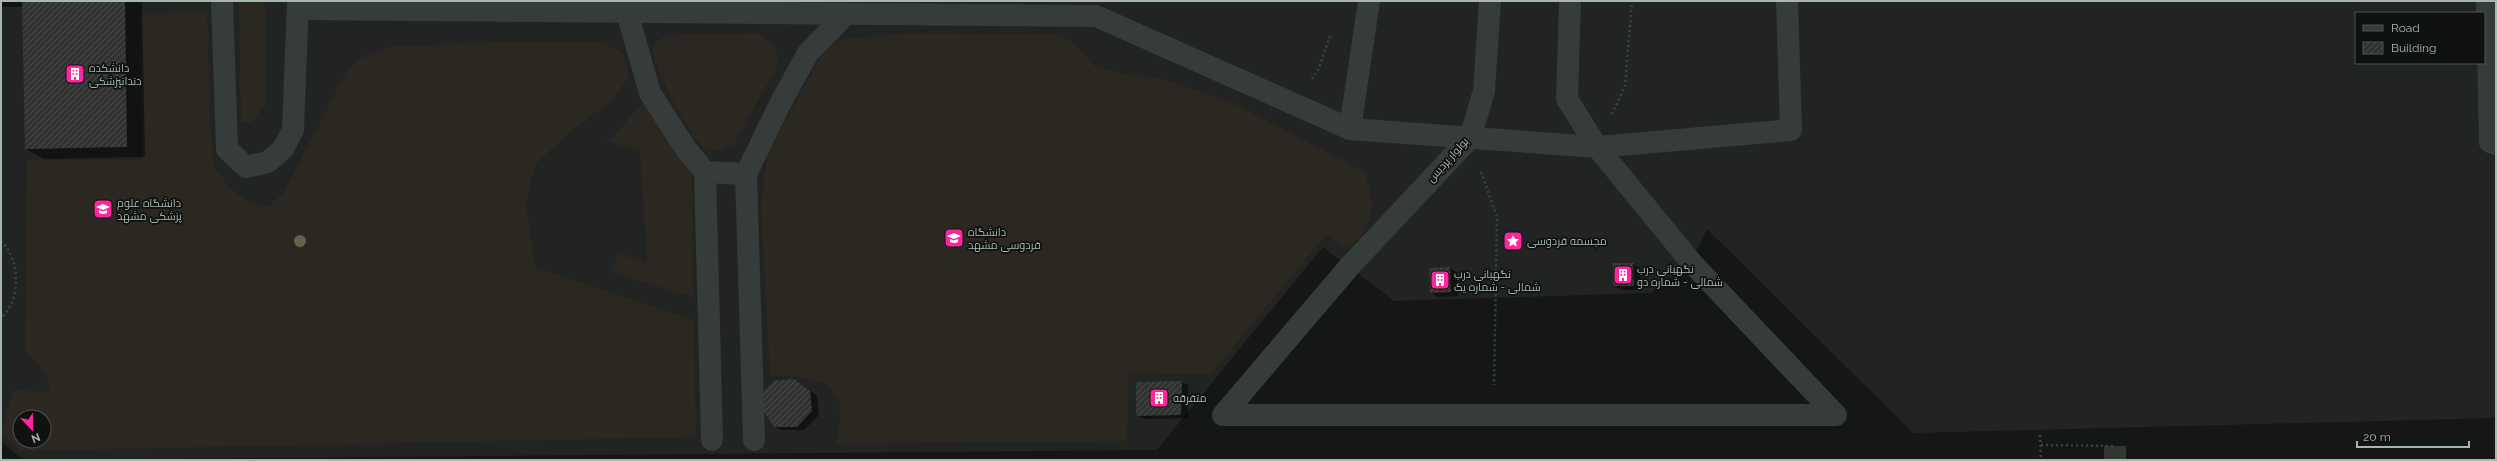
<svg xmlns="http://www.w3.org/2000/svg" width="2497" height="461" font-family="Raleway,Cairo,sans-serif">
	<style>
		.built { fill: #212423; fill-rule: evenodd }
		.grass { fill: #2a2820; fill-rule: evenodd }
		.shadow { fill: #0007 }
		.building { fill: url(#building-hatch) }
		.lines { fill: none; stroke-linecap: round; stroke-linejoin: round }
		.minor-tunnel { stroke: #323734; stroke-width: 22; stroke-dasharray: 22 11; stroke-linecap: butt }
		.path { stroke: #3b433f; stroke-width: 2.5; stroke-dasharray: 2 3; stroke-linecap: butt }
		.minor { stroke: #353c39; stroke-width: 22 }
		.tree { fill: #64614e }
		.labels { text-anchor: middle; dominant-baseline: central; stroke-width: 3.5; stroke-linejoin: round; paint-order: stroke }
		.poi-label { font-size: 11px; fill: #a6b8ae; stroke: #101211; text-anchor: start }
		.street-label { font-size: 11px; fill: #a6b8ae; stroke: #101211 }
	</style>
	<defs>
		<pattern id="building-hatch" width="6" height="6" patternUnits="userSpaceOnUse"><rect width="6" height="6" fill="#303332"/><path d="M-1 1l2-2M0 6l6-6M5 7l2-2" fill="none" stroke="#4b4e4d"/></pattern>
	</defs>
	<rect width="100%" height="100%" fill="#151716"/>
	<path class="built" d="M1,1H2496V418L1913,433L1707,229L1691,262L1651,293L1394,301L1323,247L1157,450L24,460L1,442ZM2356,13H2484V63H2356ZM20,417H44V441H20Z"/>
	<g class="grass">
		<polygon points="239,1 265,1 266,103 252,123 241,122"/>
		<path d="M207,12L211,137L214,166L232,190L250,203L269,206L283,193L346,73L361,58L387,47L506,42H603L624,54L628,78L612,101L570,131L535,165L526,202L535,267L694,320L696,437L20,451L1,433L13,390L50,392L47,375L25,350L27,160H142L140,13ZM20,417H44V441H20Z"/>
		<polygon points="759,33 775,47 780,61 734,144 720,151 707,149 695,140 674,103 655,63 653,46 665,35"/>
		<path d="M908,33L1060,34L1076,45L1094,66L1131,76L1158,77L1231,102L1365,172C1375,204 1377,227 1347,248L1326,235L1211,374L1129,373L1127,441L835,444L840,422L839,400L826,383L799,377L770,375L761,206L767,155L826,47L846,39Z"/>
		<path d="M643,104C667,124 665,150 692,170L693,297L610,272L619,253L647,264L640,150L607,142Z"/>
	</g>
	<g class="shadow">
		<polygon points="1,1 142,1 145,157 44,159 26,149 23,7 1,7"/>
		<polygon points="1633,264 1640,268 1640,290 1621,290 1614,286"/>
		<polygon points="1450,268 1457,272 1458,296 1438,297 1431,293"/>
		<polygon points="1181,382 1188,385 1188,418 1144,419 1137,415"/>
		<polygon points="801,384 817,396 819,415 804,430 781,430 774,426"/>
	</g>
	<g class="building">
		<polygon points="22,1 125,1 127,147 25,149"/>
		<polygon points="1613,263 1633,263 1634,286 1613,286"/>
		<polygon points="1450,267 1451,292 1430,293 1429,268"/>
		<polygon points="794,379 810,391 812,411 797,427 774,427 764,412 761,394 774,381"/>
		<polygon points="1182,381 1181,415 1136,416 1136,382"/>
	</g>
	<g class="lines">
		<polyline class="minor-tunnel" points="2115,460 2115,446"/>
		<g class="path">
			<polyline points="1312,79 1319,68 1330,36"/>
			<polyline points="1612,114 1625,86 1632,1"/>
			<polyline points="1481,172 1497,217 1494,385"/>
			<path d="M1,241C21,260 21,300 1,318"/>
			<polyline points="2040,435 2041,460"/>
			<polyline points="2041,445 2115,446"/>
		</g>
		<g class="minor">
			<polyline points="222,1 227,149 246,167 268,162 283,149 293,130 298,1"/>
			<polyline points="1490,1 1484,91 1470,138 1349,267 1223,415 1836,415 1691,262 1597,147 1567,99 1570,1"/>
			<polyline points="2487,1 2490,142 2496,144"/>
			<polyline points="298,9 1096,16 1350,129 1597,147 1791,130 1787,1"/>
			<polyline points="627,12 650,93 686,149 705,172 712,440"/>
			<polyline points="1350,129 1369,1"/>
			<polyline points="705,172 746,174"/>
			<polyline points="754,440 746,174 782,100 808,53 846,14"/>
		</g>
	</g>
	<circle class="tree" cx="300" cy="241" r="6"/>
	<defs>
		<symbol id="building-square" viewBox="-11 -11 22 22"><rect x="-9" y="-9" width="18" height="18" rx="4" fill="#fd269c" stroke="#101211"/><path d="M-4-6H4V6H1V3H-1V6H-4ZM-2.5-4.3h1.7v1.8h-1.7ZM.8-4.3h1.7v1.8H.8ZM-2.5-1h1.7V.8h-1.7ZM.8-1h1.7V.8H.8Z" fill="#fff"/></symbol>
		<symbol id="university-square" viewBox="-11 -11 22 22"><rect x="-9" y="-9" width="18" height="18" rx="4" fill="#fd269c" stroke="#101211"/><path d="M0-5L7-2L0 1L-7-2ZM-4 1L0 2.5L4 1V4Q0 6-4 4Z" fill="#fff"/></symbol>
		<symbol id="sight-square" viewBox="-11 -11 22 22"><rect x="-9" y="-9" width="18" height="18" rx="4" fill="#fd269c" stroke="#101211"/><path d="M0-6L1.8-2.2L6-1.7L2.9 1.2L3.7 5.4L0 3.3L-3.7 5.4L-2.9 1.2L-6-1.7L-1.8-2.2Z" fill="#fff"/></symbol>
	</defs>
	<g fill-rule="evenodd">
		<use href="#building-square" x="64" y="63" width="22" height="22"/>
		<use href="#university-square" x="92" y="198" width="22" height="22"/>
		<use href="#university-square" x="943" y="227" width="22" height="22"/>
		<use href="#sight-square" x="1502" y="230" width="22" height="22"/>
		<use href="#building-square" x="1612" y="264" width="22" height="22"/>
		<use href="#building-square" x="1429" y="269" width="22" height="22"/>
		<use href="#building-square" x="1148" y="387" width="22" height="22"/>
	</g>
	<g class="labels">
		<g class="poi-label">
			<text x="89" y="68">دانشکده<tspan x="89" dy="13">دندانپزشکی</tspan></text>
			<text x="117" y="203">دانشگاه علوم<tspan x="117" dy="13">پزشکی مشهد</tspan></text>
			<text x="968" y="232">دانشگاه<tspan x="968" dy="13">فردوسی مشهد</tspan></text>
			<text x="1527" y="241">مجسمه فردوسی</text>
			<text x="1637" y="269">نگهبانی درب<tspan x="1637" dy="13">شمالی - شماره دو</tspan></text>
			<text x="1454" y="274">نگهبانی درب<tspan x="1454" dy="13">شمالی - شماره یک</tspan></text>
			<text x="1173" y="398">متفرقه</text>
		</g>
		<g class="street-label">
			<text transform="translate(1448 160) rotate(-48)">بولوار پردیس</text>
		</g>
	</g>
	<rect width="2497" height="461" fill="none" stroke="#a6b8ae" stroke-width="4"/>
	<rect x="2355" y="12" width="130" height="52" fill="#101211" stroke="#4c5450"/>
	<rect x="2363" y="25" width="20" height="6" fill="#353c39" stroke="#4c5450"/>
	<text x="2391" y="32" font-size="12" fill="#a6b8ae">Road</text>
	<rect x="2363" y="42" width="20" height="12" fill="url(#building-hatch)" stroke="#4c5450"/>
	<text x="2391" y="52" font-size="12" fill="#a6b8ae">Building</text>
	<g transform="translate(32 429) rotate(158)"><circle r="19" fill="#101211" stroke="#4c5450"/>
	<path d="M0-3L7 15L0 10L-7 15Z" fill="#fd269c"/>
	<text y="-6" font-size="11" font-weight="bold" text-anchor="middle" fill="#a6b8ae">N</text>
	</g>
	<path d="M2357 441v6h112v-6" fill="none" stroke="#a6b8ae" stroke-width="2"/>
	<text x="2363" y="441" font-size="12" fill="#a6b8ae" stroke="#101211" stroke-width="3" paint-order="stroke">20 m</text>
</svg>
